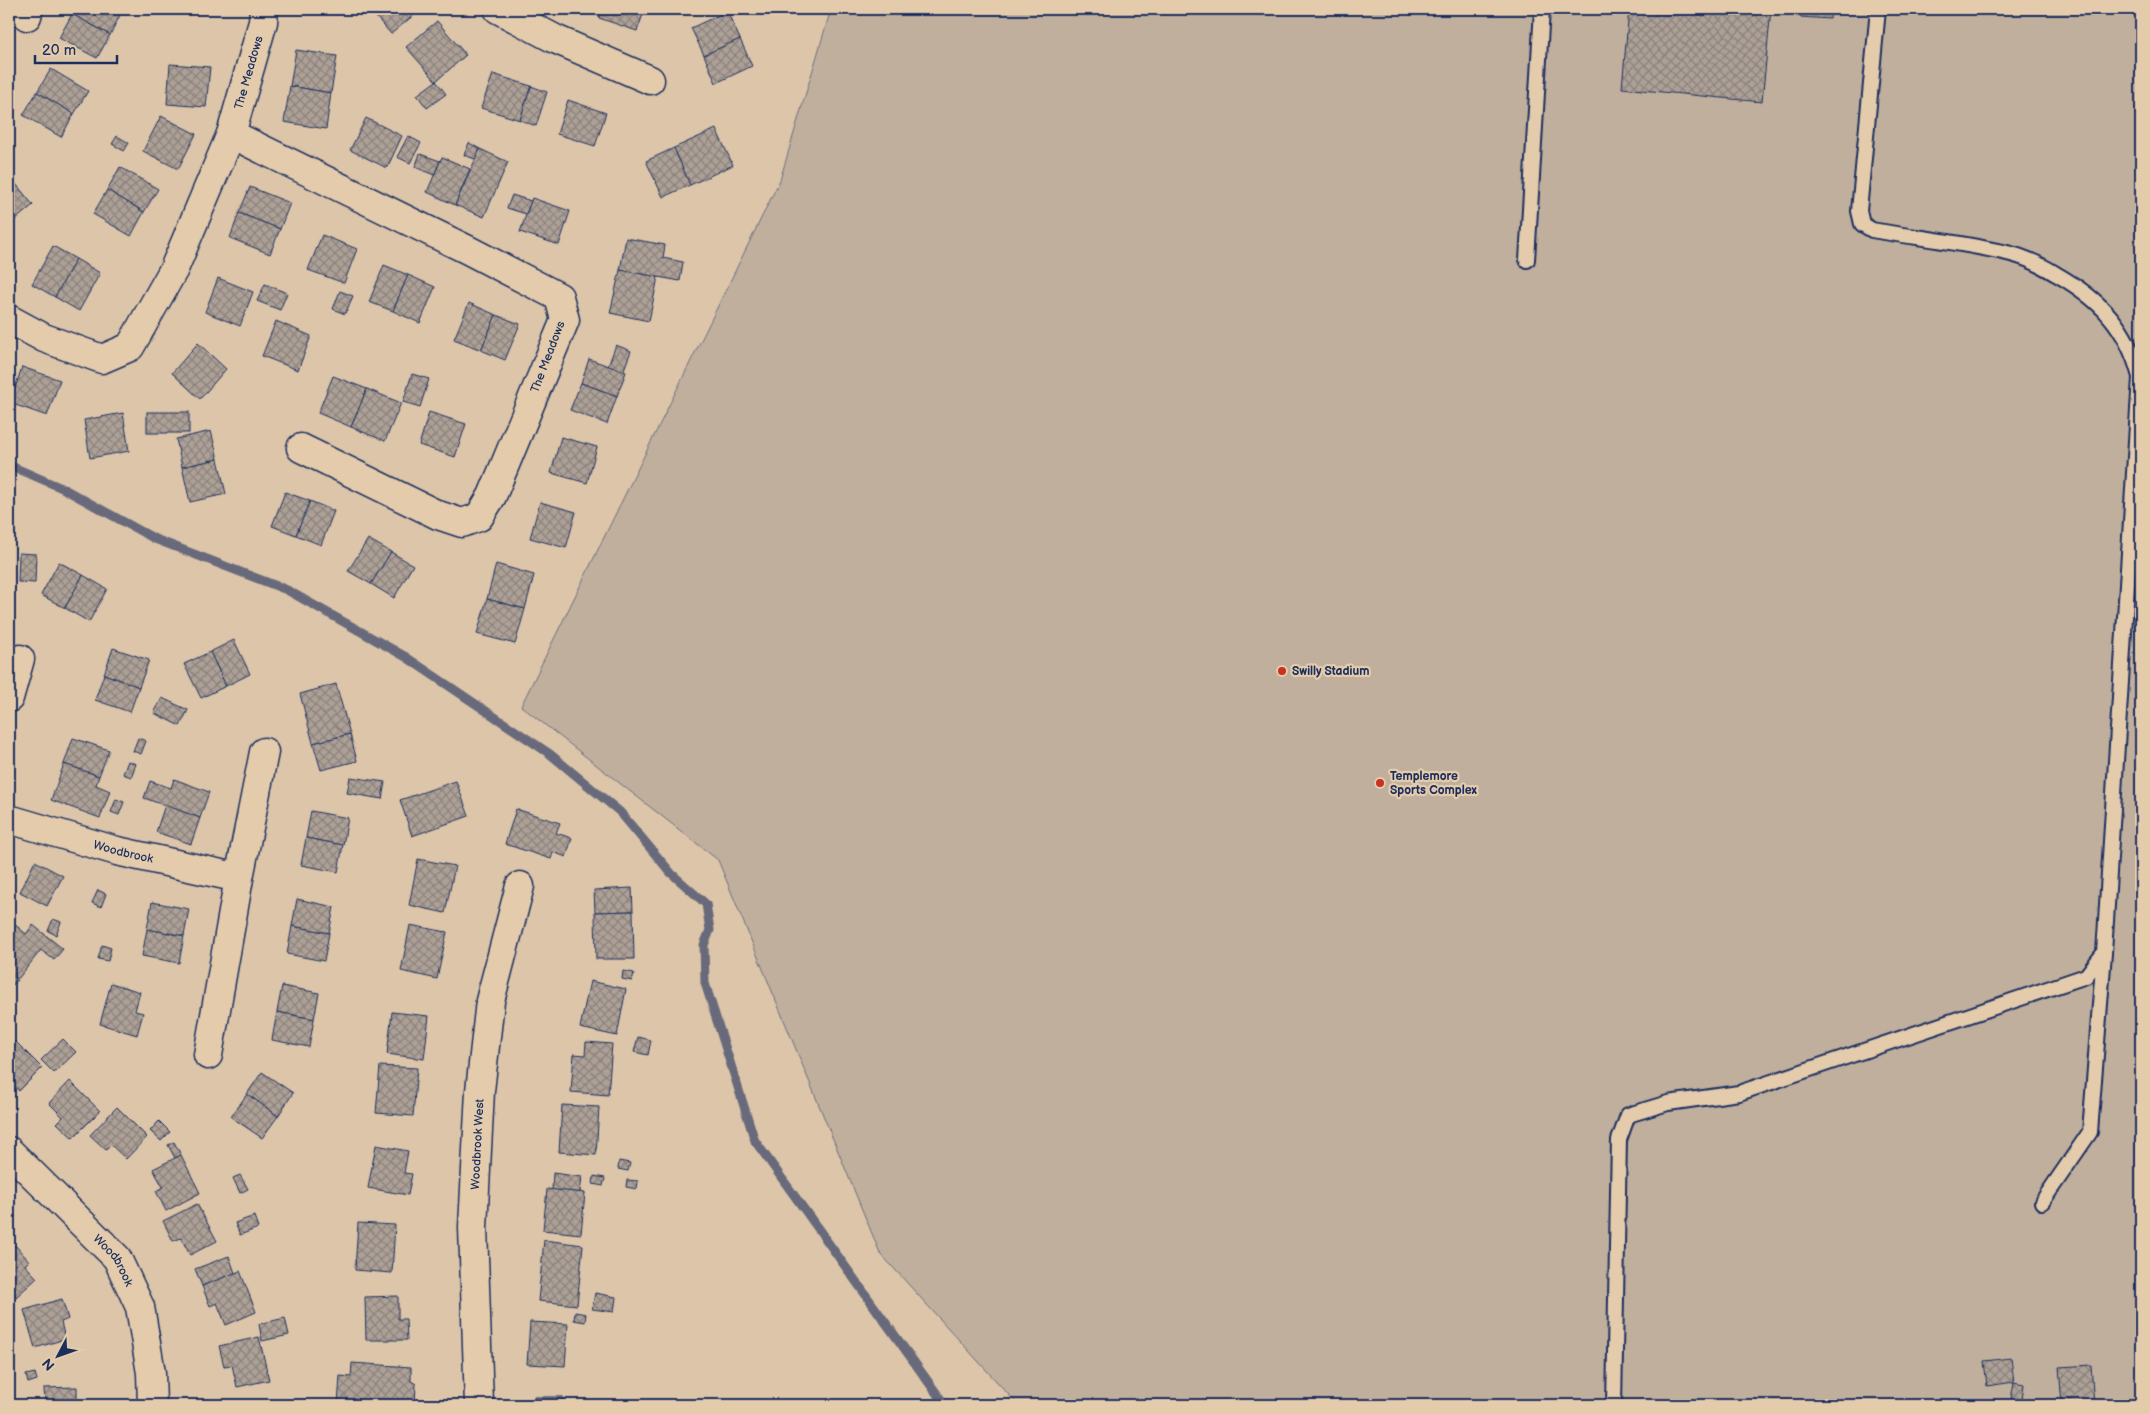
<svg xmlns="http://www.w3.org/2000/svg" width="2150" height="1414" font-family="'Balsamiq Sans',sans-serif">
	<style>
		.garden { fill: #c0af9d; stroke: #6e6f7e }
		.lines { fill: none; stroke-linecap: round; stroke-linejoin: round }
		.stream { stroke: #676a7c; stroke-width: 9 }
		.building { fill: url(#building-cross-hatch); stroke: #1b2f5e }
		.lane-casing { stroke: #1b2f5e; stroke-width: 18 }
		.street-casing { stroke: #1b2f5e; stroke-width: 31 }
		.lane { stroke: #e4cbac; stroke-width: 14 }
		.street { stroke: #e4cbac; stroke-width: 28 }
		.poi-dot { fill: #c8321e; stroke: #e4cbac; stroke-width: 2 }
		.labels { text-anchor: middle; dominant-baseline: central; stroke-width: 4.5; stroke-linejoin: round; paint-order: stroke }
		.street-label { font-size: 12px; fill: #1b2f5e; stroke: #e4cbac }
		.poi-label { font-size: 12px; font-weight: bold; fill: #1b2f5e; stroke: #e4cbac; text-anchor: start }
	</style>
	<defs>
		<pattern id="building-cross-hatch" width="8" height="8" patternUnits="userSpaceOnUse" patternTransform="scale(1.25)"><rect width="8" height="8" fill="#ada096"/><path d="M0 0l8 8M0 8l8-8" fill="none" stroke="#8c837e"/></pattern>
	</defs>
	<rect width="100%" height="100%" fill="#dcc5a9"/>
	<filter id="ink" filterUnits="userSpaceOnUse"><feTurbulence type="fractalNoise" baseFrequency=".02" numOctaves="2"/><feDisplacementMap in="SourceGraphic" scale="10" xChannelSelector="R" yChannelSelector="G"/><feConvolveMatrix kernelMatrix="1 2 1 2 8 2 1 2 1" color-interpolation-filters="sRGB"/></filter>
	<g filter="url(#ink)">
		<polygon class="garden" points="831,9 2141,9 2141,1405 1018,1405 880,1253 718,860 521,706 780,180"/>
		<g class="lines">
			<polyline class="stream" points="9,465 64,489 155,539 287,590 406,657 550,754 620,812 671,873 706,904 710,930 704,945 705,983 755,1141 945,1405"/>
		</g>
		<g class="building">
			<polygon points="75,9 119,9 122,11 110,35 72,14"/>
			<polygon points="369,9 421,9 391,34"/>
			<polygon points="602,9 645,9 637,31 599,18"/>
			<polygon points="1629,9 1771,9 1762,102 1622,88"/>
			<polygon points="1801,9 1831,9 1830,19 1800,17"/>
			<polygon points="727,11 740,39 704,55 691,28"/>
			<polygon points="72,14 110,35 97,58 59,38"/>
			<polygon points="437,21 466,55 436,81 406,47"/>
			<polygon points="740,39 752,66 716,83 704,55"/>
			<polygon points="296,50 337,56 331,93 290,86"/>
			<polygon points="170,64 210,67 206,107 167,104"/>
			<polygon points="51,69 88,91 74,114 37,92"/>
			<polygon points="493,74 531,86 520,120 481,108"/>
			<polygon points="436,81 446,94 427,108 417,95"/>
			<polygon points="290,86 331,93 326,129 284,122"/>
			<polygon points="531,86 547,92 536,126 520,120"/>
			<polygon points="37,92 74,114 61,137 23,115"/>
			<polygon points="568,100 606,113 595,146 557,134"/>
			<polygon points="161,116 196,134 178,169 143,151"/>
			<polygon points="366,118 402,136 387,168 350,150"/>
			<polygon points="716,129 733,165 690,185 674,148"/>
			<polygon points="117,136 129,143 124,151 112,144"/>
			<polygon points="408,136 421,143 410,163 397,157"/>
			<polygon points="469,143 480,149 475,159 464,155"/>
			<polygon points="674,148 690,185 663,197 646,161"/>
			<polygon points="480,149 508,162 484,217 455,205"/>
			<polygon points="420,154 440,161 434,175 415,167"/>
			<polygon points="442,157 470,169 455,205 427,192"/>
			<polygon points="120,167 158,189 144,212 107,190"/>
			<polygon points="9,175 16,184 9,190"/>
			<polygon points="16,184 33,205 9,225 9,190"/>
			<polygon points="250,187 290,203 280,229 239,213"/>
			<polygon points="107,190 144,212 131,236 93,214"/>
			<polygon points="512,195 531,201 526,214 507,208"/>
			<polygon points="532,198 570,211 559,245 520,232"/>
			<polygon points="239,213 280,229 270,254 230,238"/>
			<polygon points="322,235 357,249 344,283 308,270"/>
			<polygon points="626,238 665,245 663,258 683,262 680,281 620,270"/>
			<polygon points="53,246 76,259 55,297 32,284"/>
			<polygon points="76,259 100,273 79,311 55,297"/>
			<polygon points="384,265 408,275 393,311 369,302"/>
			<polygon points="620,270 658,277 649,321 610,313"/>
			<polygon points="408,275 435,287 420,323 393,311"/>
			<polygon points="218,278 253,292 240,326 205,312"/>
			<polygon points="265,284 287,293 280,310 257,301"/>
			<polygon points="340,291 353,296 345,314 333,309"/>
			<polygon points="469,303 496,315 481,350 454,339"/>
			<polygon points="496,315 520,324 505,360 481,350"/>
			<polygon points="276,321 311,336 298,370 262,356"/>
			<polygon points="198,343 226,369 200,399 172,373"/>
			<polygon points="616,345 631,351 623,372 608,366"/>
			<polygon points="589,359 626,372 617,396 581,383"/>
			<polygon points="22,367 60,380 47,416 10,403"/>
			<polygon points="412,374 429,379 420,407 403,402"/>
			<polygon points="333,376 367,389 351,427 318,413"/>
			<polygon points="581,383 617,396 607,424 570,410"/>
			<polygon points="367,389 401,403 385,441 351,427"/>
			<rect x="147" y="412" width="42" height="21"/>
			<polygon points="429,412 466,424 455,457 419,445"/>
			<polygon points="123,413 129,451 90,458 84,420"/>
			<polygon points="211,431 218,459 182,467 176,439"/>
			<polygon points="561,437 597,447 587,483 551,473"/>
			<polygon points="218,459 226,494 190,502 182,467"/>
			<polygon points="285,492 310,501 296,535 272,526"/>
			<polygon points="310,501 334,511 321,545 296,535"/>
			<polygon points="540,502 576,512 566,548 530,538"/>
			<polygon points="368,539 391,552 371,584 348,571"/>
			<polygon points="391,552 413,565 394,598 371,584"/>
			<polygon points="19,553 36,554 35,583 18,582"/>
			<polygon points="59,562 83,575 65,608 41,595"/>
			<polygon points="496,564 534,575 525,609 487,599"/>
			<polygon points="83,575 107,589 89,622 65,608"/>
			<polygon points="487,599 525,609 515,644 477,634"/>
			<polygon points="234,640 250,674 226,686 210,652"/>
			<polygon points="113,648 149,660 139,687 104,674"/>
			<polygon points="210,652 226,686 201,698 184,664"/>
			<polygon points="104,674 139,687 130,712 95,700"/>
			<polygon points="336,684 350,734 313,743 300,694"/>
			<polygon points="162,698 188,710 180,726 154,713"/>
			<polygon points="350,734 357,761 321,770 313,743"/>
			<polygon points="73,738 109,750 99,776 64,764"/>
			<polygon points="138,738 146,741 141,754 133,751"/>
			<polygon points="128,761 136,764 131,777 123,774"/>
			<polygon points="64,764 99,776 96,785 110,791 100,818 51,800"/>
			<polygon points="350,777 385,782 382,799 347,793"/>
			<polygon points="174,779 209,792 200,818 144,798 150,781 171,788"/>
			<polygon points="456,781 469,816 412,836 400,800"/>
			<polygon points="116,799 124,802 119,815 111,812"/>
			<polygon points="165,805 200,818 191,844 156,832"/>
			<polygon points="516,809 560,823 556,833 572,838 566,857 553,852 551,859 505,844"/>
			<polygon points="311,811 348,818 343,845 306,838"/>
			<polygon points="306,838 343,845 338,872 301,865"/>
			<polygon points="418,859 455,866 445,913 409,905"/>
			<polygon points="35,861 63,876 47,906 20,892"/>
			<polygon points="632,888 633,911 595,912 594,890"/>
			<polygon points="98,890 106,894 101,907 92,903"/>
			<polygon points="297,899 334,907 329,933 292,926"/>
			<polygon points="152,902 189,909 184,936 147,929"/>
			<polygon points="633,911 634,959 596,959 595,912"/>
			<polygon points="53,919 61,922 56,935 48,931"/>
			<polygon points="12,922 26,934 33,925 63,949 54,960 41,950 13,985 9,981 9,926"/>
			<polygon points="410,925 447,932 437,979 401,971"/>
			<polygon points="292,926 329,933 324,961 287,954"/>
			<polygon points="147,929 184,936 179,963 142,956"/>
			<polygon points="102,945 111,948 108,961 98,959"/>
			<polygon points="623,971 634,973 632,981 622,979"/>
			<polygon points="590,981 626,989 617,1036 580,1028"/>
			<polygon points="111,983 140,992 135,1011 143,1013 137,1035 100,1024"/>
			<polygon points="282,986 319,993 314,1019 277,1012"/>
			<polygon points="277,1012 314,1019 309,1047 272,1040"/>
			<polygon points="392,1012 429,1016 424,1059 387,1054"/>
			<polygon points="638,1037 651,1040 648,1055 634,1052"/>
			<polygon points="63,1039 76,1052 54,1073 41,1060"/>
			<polygon points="15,1041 42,1068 19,1091 9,1080 9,1047"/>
			<polygon points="586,1042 612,1044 608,1095 571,1092 574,1054 585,1055"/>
			<polygon points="380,1066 417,1068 413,1116 376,1113"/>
			<polygon points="262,1072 293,1093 278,1116 247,1094"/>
			<polygon points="70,1081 100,1111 73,1138 57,1123 63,1117 49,1103"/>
			<polygon points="247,1094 278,1116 262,1138 231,1117"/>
			<polygon points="562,1105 599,1107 596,1155 559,1152"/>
			<polygon points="117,1107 147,1137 126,1159 111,1145 106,1150 90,1135"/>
			<polygon points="159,1121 170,1132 161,1141 150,1131"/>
			<polygon points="174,1142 181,1155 175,1158 168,1145"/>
			<polygon points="376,1145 408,1151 404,1173 412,1174 408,1195 368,1188"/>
			<polygon points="181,1155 200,1193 166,1211 156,1191 163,1187 153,1169"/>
			<polygon points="619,1161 630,1163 628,1171 618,1169"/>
			<polygon points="553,1173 582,1177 580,1193 552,1190"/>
			<polygon points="240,1175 248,1189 240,1193 233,1178"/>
			<polygon points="594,1176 605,1178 603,1186 593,1184"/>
			<polygon points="627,1180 638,1181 637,1189 626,1187"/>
			<polygon points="547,1189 585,1193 581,1234 543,1230"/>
			<polygon points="197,1204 217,1241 190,1255 181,1238 173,1241 163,1221"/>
			<polygon points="254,1216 258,1228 240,1235 235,1223"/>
			<polygon points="358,1223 395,1225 392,1273 355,1270"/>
			<polygon points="544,1240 583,1245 577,1305 538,1301"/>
			<polygon points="15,1245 29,1261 25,1265 37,1278 16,1297 9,1289 9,1251"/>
			<polygon points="229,1256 235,1273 202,1286 195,1269"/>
			<polygon points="240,1271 256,1312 226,1325 217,1303 210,1306 202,1286"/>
			<polygon points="595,1293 616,1297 614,1312 592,1309"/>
			<polygon points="398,1296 398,1319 406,1319 407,1340 366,1340 365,1297"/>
			<polygon points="62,1299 68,1319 61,1322 65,1339 35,1348 24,1310"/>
			<polygon points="575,1312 586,1314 585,1322 574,1320"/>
			<polygon points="285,1318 289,1335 262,1341 259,1324"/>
			<polygon points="530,1322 568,1324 565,1366 527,1364"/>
			<polygon points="259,1337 269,1380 237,1387 232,1365 224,1366 219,1346"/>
			<polygon points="2011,1358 2014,1382 1987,1386 1984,1361"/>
			<polygon points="352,1363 411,1367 411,1381 416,1384 415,1405 338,1405 340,1376 351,1377"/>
			<polygon points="2091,1365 2094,1405 2062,1405 2059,1367"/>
			<polygon points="35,1373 37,1380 28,1383 26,1375"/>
			<polygon points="2014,1382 2024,1384 2022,1400 2011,1399"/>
			<polygon points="77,1387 77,1405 85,1405 45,1405 44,1388"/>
			<rect x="534" y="1397" width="29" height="8"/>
		</g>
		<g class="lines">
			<defs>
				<g id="lane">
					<polyline points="1527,260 1542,9"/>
					<polyline points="2042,1202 2090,1132 2104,953"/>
					<path d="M1614,1405L1619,1140L1628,1115L1668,1103L1739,1093L2086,976L2104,953L2140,377C2127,327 2100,299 2056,274C2043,266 2027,258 2011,254C1966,243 1918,238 1872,230L1862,224L1859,211L1878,9"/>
				</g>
				<g id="street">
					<polyline points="498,9 555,39 650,80"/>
					<polyline points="27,16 29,9"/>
					<polyline points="231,134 468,250 559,297 565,320 492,496 479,517 462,523 438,515 301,448"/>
					<path id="s1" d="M9,319L44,338L102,359L130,347L174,269L231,134L263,22L264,9"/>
					<polyline points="9,698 20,659"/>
					<path id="s2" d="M9,819L117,851L239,878"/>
					<polyline points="208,1055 239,878 264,752"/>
					<path id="s3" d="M9,1151L117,1258L140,1307L151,1373L152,1405"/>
					<path id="s4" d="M479,1405L473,1227L480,1091L490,1001L520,886"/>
				</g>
			</defs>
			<use href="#lane" class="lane-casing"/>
			<use href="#street" class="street-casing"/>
			<use href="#lane" class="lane"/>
			<use href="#street" class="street"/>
		</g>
	</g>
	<g class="poi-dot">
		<circle cx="1282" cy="671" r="5"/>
		<circle cx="1380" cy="783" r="5"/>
	</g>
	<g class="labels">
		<g class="street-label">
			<text stroke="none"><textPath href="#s1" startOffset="432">The Meadows</textPath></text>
			<text transform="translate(548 357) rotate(-69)">The Meadows</text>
			<text stroke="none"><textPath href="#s2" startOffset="119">Woodbrook</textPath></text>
			<text stroke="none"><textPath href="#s4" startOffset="261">Woodbrook West</textPath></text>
			<text stroke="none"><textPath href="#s3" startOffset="152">Woodbrook</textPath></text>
		</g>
		<g class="poi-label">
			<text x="1292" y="671">Swilly Stadium</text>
			<text x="1390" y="776">Templemore<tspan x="1390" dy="14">Sports Complex</tspan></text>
		</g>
	</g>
	<rect width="2150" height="1414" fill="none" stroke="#e4cbac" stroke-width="30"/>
	<rect x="15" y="15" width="2120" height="1384" fill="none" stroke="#1b2f5e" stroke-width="2" filter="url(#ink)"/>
	<g transform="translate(58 1356) rotate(229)" stroke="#e4cbac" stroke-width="4" paint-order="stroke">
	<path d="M0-4L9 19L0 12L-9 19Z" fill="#1b2f5e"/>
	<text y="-8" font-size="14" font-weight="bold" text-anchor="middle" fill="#1b2f5e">N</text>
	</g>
	<path d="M35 55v8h82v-8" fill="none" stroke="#1b2f5e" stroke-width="2.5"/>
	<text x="42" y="55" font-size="15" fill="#1b2f5e" stroke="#e4cbac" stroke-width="4" paint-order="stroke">20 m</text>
</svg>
